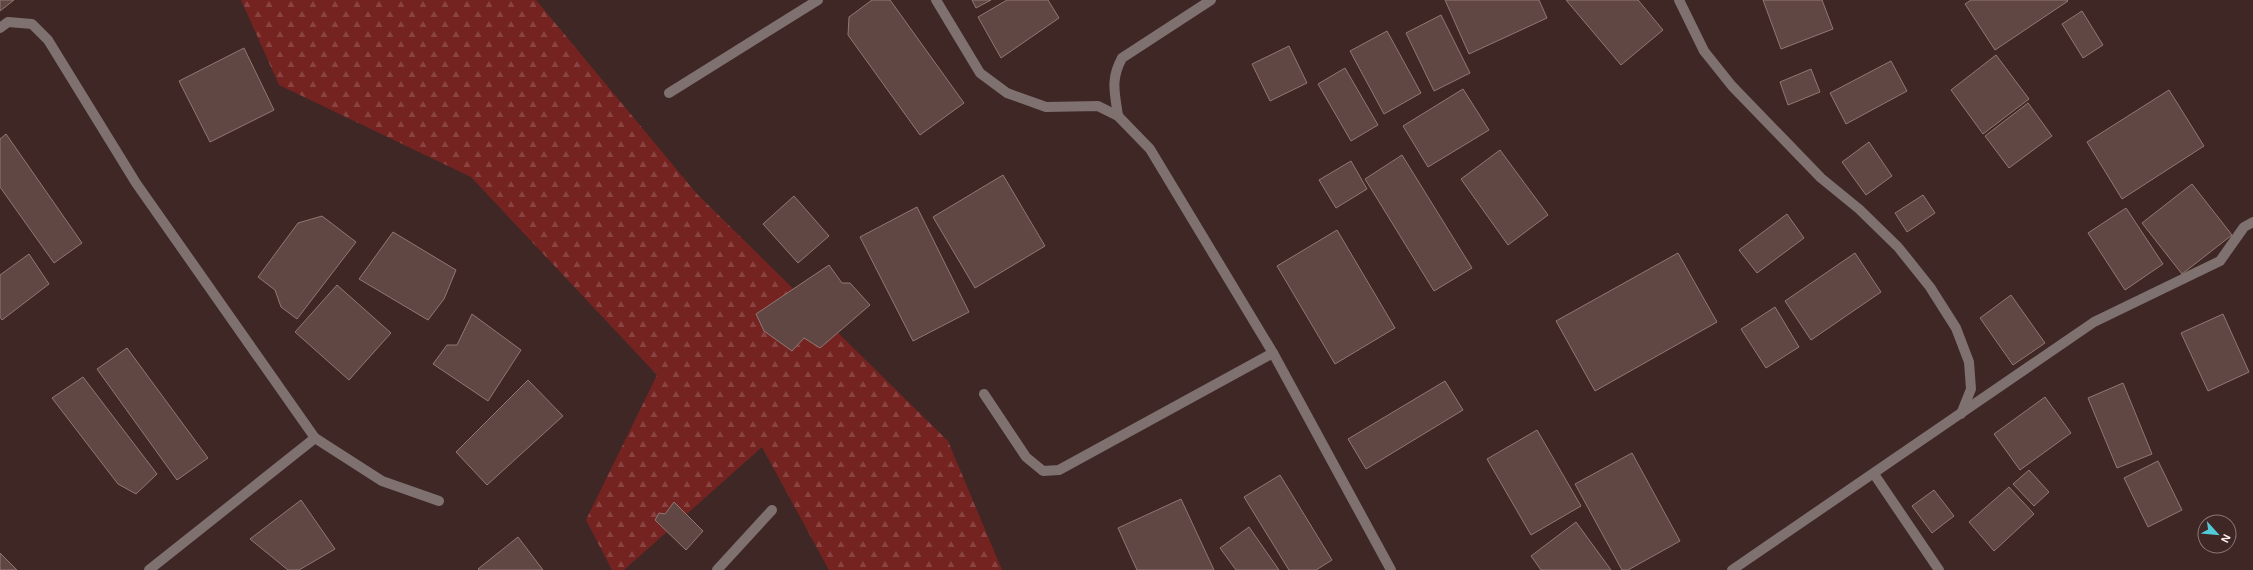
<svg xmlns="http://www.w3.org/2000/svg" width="2253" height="570" font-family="Arial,sans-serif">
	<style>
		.forest { fill: url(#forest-firs) }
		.building { fill: #604744; stroke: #927773 }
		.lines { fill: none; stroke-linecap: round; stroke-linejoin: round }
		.minor { stroke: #7e7170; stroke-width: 10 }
	</style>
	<defs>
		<pattern id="forest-firs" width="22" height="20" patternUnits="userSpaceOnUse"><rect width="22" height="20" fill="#742320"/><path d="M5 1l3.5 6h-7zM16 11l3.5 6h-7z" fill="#894341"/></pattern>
	</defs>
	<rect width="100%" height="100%" fill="#3e2725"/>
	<polygon class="forest" points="241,0 536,0 697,194 948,441 1002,570 829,570 762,447 624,570 612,570 586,520 657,375 471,177 279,85"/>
	<g class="building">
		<polygon points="0,0 14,0 0,11"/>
		<polygon points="872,0 890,0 964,103 920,135 848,35 849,17"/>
		<polygon points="972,0 991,0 976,8"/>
		<polygon points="1007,0 1048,0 1059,18 1001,58 978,17"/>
		<polygon points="1445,0 1539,0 1547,18 1469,54"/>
		<polygon points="1566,0 1638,0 1663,30 1621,65"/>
		<polygon points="1763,0 1822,0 1833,29 1781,49"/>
		<polygon points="1971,0 2067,0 2068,1 1995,50 1965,4"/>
		<polygon points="2082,11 2103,45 2083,58 2062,24"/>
		<polygon points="1441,15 1470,73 1434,91 1406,33"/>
		<polygon points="1387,31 1421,93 1384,114 1350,51"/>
		<polygon points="1289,46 1307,83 1270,101 1252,64"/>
		<polygon points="244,48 274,110 210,142 179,81"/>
		<polygon points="1996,55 2029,99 1983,134 1951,90"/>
		<polygon points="1891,61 1907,91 1846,124 1830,93"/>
		<polygon points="1345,68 1378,125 1351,141 1318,84"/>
		<polygon points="1811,69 1820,92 1788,105 1780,82"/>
		<polygon points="1463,89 1489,130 1428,167 1403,126"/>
		<polygon points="2169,90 2204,146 2122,199 2087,142"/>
		<polygon points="2028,103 2052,136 2009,168 1985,136"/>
		<polygon points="6,134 82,243 54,263 0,187 0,139"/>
		<polygon points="1869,142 1892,176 1866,195 1842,162"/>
		<polygon points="1500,150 1548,215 1508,245 1461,179"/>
		<polygon points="1402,155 1472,268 1434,291 1365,179"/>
		<polygon points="1351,161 1367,189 1336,208 1319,180"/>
		<polygon points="1003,175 1045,246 975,288 933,217"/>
		<polygon points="2192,184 2232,235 2182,274 2142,223"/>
		<polygon points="1923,195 1935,213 1907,232 1895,213"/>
		<polygon points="794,196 829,236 798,263 763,224"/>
		<polygon points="917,207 969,312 913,341 860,237"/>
		<polygon points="2126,208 2163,264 2125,290 2088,233"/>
		<polygon points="1787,214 1804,238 1757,273 1739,250"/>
		<polygon points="322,216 356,242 297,319 281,307 275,290 258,277 298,223"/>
		<polygon points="1337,230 1395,328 1335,364 1277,266"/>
		<polygon points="393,232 456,270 444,299 428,320 359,279"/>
		<polygon points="1678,253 1717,322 1595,391 1556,321"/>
		<polygon points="1855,253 1881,292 1811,340 1785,301"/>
		<polygon points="29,254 49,284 2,320 0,317 0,275"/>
		<polygon points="829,265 842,283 850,283 870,305 820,348 804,338 792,351 764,331 756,314"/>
		<polygon points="337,285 391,333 349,380 295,332"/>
		<polygon points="2011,295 2045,343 2013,365 1980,318"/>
		<polygon points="1775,307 1799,347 1766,368 1741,329"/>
		<polygon points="472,314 521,350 488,401 433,364 447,345 457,345"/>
		<polygon points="2223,314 2249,372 2208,391 2181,333"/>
		<polygon points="127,348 208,458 177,480 97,369"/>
		<polygon points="83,377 157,474 136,494 118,484 52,398"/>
		<polygon points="528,380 563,416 487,485 456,452"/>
		<polygon points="1445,381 1463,410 1366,469 1348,439"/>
		<polygon points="2123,383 2152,454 2117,468 2088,398"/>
		<polygon points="2045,397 2071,433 2020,470 1994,434"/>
		<polygon points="1537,430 1581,506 1531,535 1487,459"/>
		<polygon points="1632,453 1680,541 1628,570 1622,570 1575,484"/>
		<polygon points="2158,461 2182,510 2148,527 2124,478"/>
		<polygon points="2029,470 2049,492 2034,506 2013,484"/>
		<polygon points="1280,475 1332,560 1316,570 1289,570 1244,497"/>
		<polygon points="2009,487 2034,514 1994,551 1969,522"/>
		<polygon points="1934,490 1954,516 1932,533 1912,506"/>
		<polygon points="1181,499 1214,570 1137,570 1118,528"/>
		<polygon points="301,500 335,549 299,570 288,570 250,539"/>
		<polygon points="674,502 703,531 686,550 655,520 659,513 665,514"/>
		<polygon points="1576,522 1611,570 1541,570 1531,556"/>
		<polygon points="1249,527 1279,570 1236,570 1220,548"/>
		<polygon points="518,537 543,570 479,570 478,569"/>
		<polygon points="0,553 17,570 0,570"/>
	</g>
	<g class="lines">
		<g class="minor">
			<polyline points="936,0 980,73 1007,93 1046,107 1098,106 1118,116 1150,149 1273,353 1391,570"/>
			<polyline points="1679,0 1704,51 1732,86 1821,178 1859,209 1898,247 1930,287 1956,328 1969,362 1971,389 1961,414"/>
			<polyline points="0,28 8,22 32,24 48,40 136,183 315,438 382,481 439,501"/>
			<polyline points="669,93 818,0"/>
			<path d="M1118,116C1115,93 1110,80 1122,58L1211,0"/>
			<polyline points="984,394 1026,457 1043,471 1059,470 1273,353"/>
			<polyline points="1874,474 1939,570"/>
			<polyline points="149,570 315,438"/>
			<polyline points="717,570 772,510"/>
			<polyline points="1732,570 2094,322 2220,261 2244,227 2253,222"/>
		</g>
	</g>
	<g transform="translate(2217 534) rotate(117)"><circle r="19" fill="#3e2725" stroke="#8a7674"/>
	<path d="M0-3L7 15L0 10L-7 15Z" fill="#52cbd9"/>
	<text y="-6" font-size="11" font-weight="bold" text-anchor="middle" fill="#fcedeb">N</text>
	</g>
</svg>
